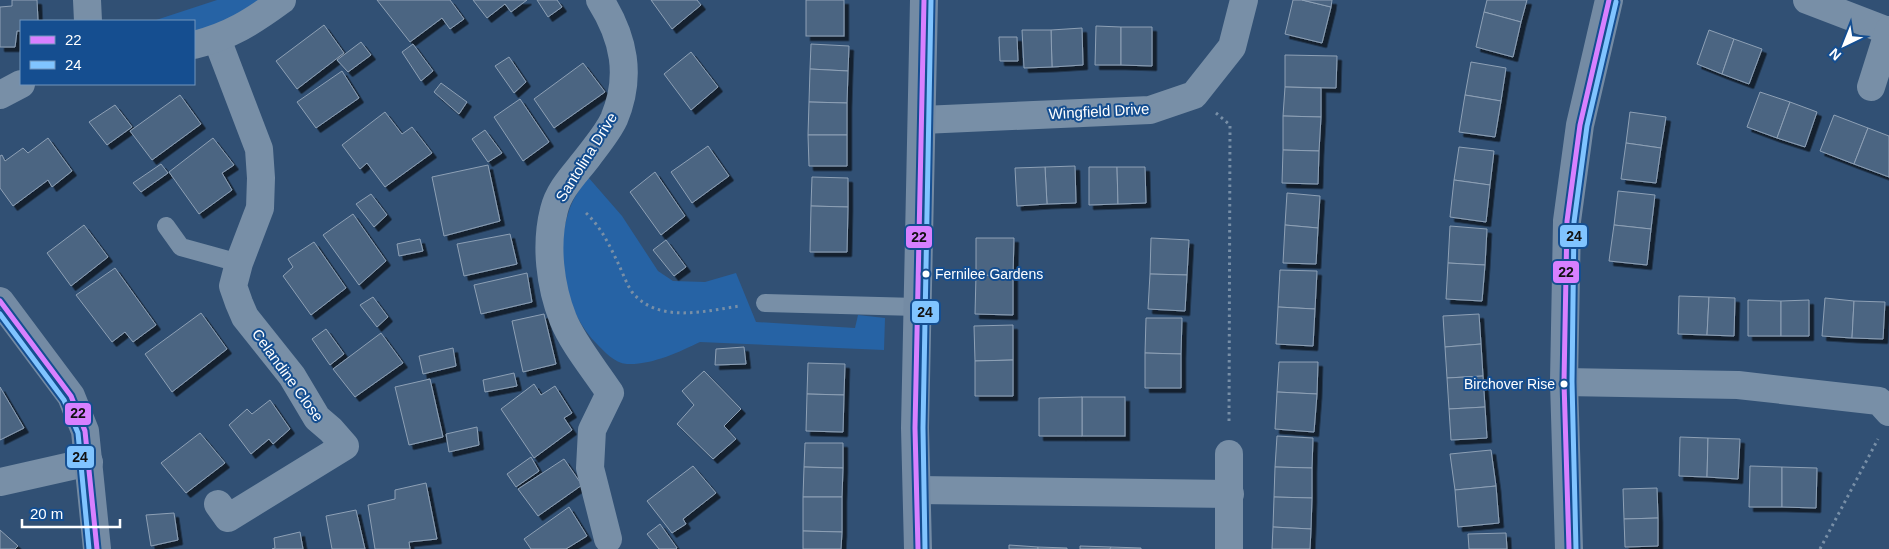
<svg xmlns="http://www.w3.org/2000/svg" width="1889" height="549" font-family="Arial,sans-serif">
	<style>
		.green { fill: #2663a5 }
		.building { fill: #4c6582; stroke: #8da0b5; filter: url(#shadow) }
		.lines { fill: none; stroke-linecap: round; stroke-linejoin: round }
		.path { stroke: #788fa7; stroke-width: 3; stroke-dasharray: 2.5 4; stroke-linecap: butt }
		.lane { stroke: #788fa7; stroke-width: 18 }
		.street { stroke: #788fa7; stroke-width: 28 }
		.secondary { stroke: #748ba4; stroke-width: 28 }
		.bus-1-casing { stroke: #154e90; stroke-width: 9 }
		.bus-2-casing { stroke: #154e90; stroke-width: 9 }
		.bus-1 { stroke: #d880ff; stroke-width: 5 }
		.bus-2 { stroke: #80c4ff; stroke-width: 5 }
		.bus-dot { fill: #fff; stroke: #154e90; stroke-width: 2 }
		.labels { text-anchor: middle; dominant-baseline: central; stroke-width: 4; stroke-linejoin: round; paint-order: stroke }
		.bus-label { font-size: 14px; fill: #fff; stroke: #154e90; text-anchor: start }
		.street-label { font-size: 15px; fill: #fff; stroke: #154e90 }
		.line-badge { stroke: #154e90; stroke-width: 2 }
		.pale-badge-label { font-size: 14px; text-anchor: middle; font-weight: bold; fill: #111 }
	</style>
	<defs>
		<filter id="shadow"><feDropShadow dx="4.5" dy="4.5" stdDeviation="0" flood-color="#0009"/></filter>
	</defs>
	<rect width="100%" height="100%" fill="#315074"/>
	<g class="green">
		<polygon points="217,0 261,0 218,25 194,31 194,21 153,21"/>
		<path d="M588,177L622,216L658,271L673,281L705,282L736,273L756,322L855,328L858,315L885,318L884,350L700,342C679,352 652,365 627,364C614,363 604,351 596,343C565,311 554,256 568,214C572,200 580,188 588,177Z"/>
	</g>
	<g class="building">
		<polygon points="12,0 37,0 38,21 21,21 21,31 17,31 15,47 0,47 0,7 12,6"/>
		<polygon points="377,0 450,0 464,19 450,29 442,18 410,42"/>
		<polygon points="473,0 527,0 511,12 505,4 487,18"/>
		<polygon points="537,0 557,0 562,7 548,17"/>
		<polygon points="651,0 697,0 701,5 672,29"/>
		<rect x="806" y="0" width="38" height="36"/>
		<polygon points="1293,0 1302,0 1331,7 1322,43 1285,34"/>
		<polygon points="1302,0 1332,0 1331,7"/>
		<polygon points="1487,0 1527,0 1521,22 1484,12"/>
		<polygon points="1484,12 1521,22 1513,57 1476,47"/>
		<polygon points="324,25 344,53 297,89 276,61"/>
		<polygon points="1096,26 1121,27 1121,65 1095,65"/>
		<polygon points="1121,27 1152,27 1152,66 1121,65"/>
		<polygon points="1082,28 1083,65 1052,67 1051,30"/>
		<polygon points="1022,30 1051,30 1052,67 1024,68"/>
		<polygon points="1709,30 1734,39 1722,74 1697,64"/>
		<polygon points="999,37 1017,37 1018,61 1000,61"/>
		<polygon points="1734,39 1762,49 1749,84 1722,74"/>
		<polygon points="361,42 371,55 348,72 337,60"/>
		<polygon points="413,44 433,71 421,81 402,52"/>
		<polygon points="811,44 849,46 848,71 810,69"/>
		<polygon points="691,52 718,87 691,110 664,74"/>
		<polygon points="1285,55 1337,56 1336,88 1285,87"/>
		<polygon points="509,57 526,82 514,93 495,66"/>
		<polygon points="1471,62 1506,68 1501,101 1465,95"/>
		<polygon points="583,63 605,92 554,128 534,99"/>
		<polygon points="810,69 848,71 847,103 809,102"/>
		<polygon points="342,71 359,98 316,128 297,102"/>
		<polygon points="441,83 467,102 459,114 434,92"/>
		<polygon points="1285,87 1321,88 1321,117 1283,116"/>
		<polygon points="1760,92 1790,102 1777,138 1747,127"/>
		<polygon points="180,95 201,124 152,160 130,131"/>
		<polygon points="1465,95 1501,101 1495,137 1459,132"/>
		<polygon points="520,99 549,142 523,161 494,117"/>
		<polygon points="809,102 847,103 847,135 808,135"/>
		<polygon points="1790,102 1817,112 1805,147 1777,138"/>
		<polygon points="115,105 132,127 107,145 89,122"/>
		<polygon points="385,112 402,134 412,127 432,153 385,187 367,163 360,169 342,145"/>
		<polygon points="1630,112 1666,117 1661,148 1626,143"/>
		<polygon points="1834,115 1868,128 1854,164 1820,151"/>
		<polygon points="1283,116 1321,117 1319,151 1283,150"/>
		<polygon points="1868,128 1889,136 1889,177 1854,164"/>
		<polygon points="485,130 502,153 488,162 472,139"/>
		<polygon points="808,135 847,135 847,166 809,166"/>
		<polygon points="48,138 72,171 52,187 48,180 13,206 0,188 0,156 2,155 5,161 23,148 28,153"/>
		<polygon points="213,138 234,165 222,173 232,190 199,214 169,172"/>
		<polygon points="1626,143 1661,148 1656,183 1621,179"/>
		<polygon points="708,146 729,176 692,203 671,172"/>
		<polygon points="1459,147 1494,151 1490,185 1454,180"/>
		<polygon points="1283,150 1319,151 1318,184 1282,183"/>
		<polygon points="161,164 168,173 141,192 133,183"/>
		<polygon points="488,165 500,221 444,236 432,177"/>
		<polygon points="1075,166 1076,203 1047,204 1045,167"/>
		<polygon points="1045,167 1047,204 1017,206 1015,168"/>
		<polygon points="1089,167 1117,167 1118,204 1089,205"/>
		<polygon points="1117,167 1145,167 1146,203 1118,204"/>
		<polygon points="655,172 685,216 661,235 630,192"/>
		<polygon points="812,177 848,178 848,207 811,206"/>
		<polygon points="1454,180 1490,185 1486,222 1450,217"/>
		<polygon points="1618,191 1655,195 1651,229 1614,225"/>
		<polygon points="1287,193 1320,196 1318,228 1285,225"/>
		<polygon points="371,194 387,215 374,227 356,204"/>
		<polygon points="811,206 848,207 847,252 810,252"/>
		<polygon points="353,214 386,261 359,285 323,235"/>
		<polygon points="84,225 108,257 71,286 47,253"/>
		<polygon points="1285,225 1318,228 1316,264 1283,263"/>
		<polygon points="1614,225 1651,229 1647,265 1609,261"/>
		<polygon points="1450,226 1487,229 1485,265 1448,263"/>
		<polygon points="510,234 517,264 464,276 457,244"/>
		<polygon points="976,238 1014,238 1013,276 976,275"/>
		<polygon points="1151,238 1189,240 1187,275 1150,274"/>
		<polygon points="420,239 423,251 399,256 397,244"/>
		<polygon points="666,240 686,267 674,276 653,250"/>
		<polygon points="314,242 346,288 311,315 283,276 293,267 288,259"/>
		<polygon points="1448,263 1485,265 1482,301 1446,299"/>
		<polygon points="115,268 156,325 133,342 125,332 112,342 76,295"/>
		<polygon points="1280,270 1317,271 1315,309 1278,307"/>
		<polygon points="527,273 532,302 481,314 474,285"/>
		<polygon points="1150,274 1187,275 1185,311 1148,309"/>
		<polygon points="976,275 1013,276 1013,315 975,314"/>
		<polygon points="1679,296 1709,297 1707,335 1678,334"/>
		<polygon points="373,297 388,317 377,327 360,305"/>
		<polygon points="1709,297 1735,298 1734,336 1707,335"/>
		<polygon points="1825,298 1854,301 1852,338 1822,336"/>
		<polygon points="1748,300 1781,301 1781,336 1748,336"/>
		<polygon points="1809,300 1809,336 1781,336 1781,301"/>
		<polygon points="1854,301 1885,302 1883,339 1852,338"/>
		<polygon points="1278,307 1315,309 1313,346 1276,344"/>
		<polygon points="201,313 227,349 172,392 145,354"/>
		<polygon points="544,314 556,364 523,372 512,321"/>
		<polygon points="1479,314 1481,344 1445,347 1443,316"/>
		<polygon points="1146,318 1182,318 1181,354 1145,353"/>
		<polygon points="1013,325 1013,360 975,361 974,326"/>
		<polygon points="326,329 344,354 330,365 312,339"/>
		<polygon points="381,333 403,363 355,397 333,369"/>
		<polygon points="1481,344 1483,376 1447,378 1445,347"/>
		<polygon points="744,347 746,364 715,365 716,349"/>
		<polygon points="453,348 456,366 423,374 419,356"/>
		<polygon points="1145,353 1181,354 1181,388 1145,388"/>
		<polygon points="1013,360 1013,396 975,396 975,361"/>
		<polygon points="1279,362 1318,362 1317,394 1277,392"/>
		<polygon points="808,363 845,364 844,395 807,394"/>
		<polygon points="704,371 741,409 724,426 736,439 713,459 677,424 694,405 682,391"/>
		<polygon points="514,373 517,386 485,392 483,380"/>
		<polygon points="1483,376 1485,407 1449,409 1447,378"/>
		<polygon points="430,379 443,437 409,445 395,387"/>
		<polygon points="534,384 541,395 555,386 572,413 564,418 572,430 534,458 501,409"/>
		<polygon points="0,387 24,428 0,440"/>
		<polygon points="1277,392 1317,394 1314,432 1275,429"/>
		<polygon points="807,394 844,395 843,432 806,431"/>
		<rect x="1082" y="397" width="43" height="39"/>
		<polygon points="1082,397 1082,436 1039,436 1039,398"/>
		<polygon points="270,400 290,429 273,444 269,439 251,454 229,425 247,409 252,414"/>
		<polygon points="1485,407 1487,438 1451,440 1449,409"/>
		<polygon points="477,427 479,445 449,452 446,434"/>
		<polygon points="200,433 225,463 186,493 161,463"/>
		<polygon points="1277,436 1313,438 1312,468 1275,467"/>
		<polygon points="1680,437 1708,438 1707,477 1679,476"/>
		<polygon points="1708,438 1740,439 1738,479 1707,477"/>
		<polygon points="805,443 843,443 843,468 804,467"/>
		<polygon points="1491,450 1496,486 1455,490 1450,454"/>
		<polygon points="531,457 539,471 516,487 507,474"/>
		<polygon points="564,459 582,485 538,516 518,489"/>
		<polygon points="693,466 716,493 683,519 686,524 672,533 647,501"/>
		<polygon points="1750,466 1782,467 1782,507 1749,507"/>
		<polygon points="804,467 843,468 842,497 803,497"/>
		<polygon points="1275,467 1312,468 1312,498 1274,497"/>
		<polygon points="1782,467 1817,468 1816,508 1782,507"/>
		<polygon points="426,483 437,539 409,542 410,549 375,549 368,505 395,499 395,490"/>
		<polygon points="1496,486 1499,523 1458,527 1455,490"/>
		<polygon points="1657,488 1658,518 1624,519 1623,489"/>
		<polygon points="803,497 842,497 842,532 803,531"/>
		<polygon points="1274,497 1312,498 1311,529 1273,527"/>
		<polygon points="569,507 587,536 566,549 531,549 524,539"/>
		<polygon points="356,510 365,549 332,549 326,516"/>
		<polygon points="174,513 178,540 151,546 146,515"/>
		<polygon points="1658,518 1658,546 1625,547 1624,519"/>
		<polygon points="660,524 677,548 676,549 659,549 647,534"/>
		<polygon points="1273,527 1311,529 1310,549 1272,549"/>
		<polygon points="0,530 18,546 15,549 0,549"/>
		<polygon points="803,531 842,532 841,549 803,549"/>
		<polygon points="300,532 303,549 272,549 275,548 274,538"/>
		<polygon points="1506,533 1507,549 1469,549 1468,534"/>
		<polygon points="1009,545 1038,547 1038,549 1009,549"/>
		<polygon points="1080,546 1111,547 1110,549 1080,549"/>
		<polygon points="1038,547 1067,548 1067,549 1038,549"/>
		<polygon points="1111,547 1141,548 1141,549 1110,549"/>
	</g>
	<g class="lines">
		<g class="path">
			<polyline points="1216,113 1230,125 1229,423"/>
			<path d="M586,213C600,226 609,244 617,261C622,271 626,283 632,292C658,324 705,311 740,306"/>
			<polyline points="1820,549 1878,439"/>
		</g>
		<g class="lane">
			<polyline points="166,226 181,247 239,263"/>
			<polyline points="765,303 917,307"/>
		</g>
		<g class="street">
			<polyline points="87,0 88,21"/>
			<path d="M600,0C624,38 632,76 614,119C608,132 597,145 588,157C575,174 559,189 554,210C545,245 550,286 563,319C573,344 595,370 610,393L592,430L590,468L608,539"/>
			<polyline points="1807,0 1888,31"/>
			<polyline points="217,39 259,149 261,178 260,208 239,263 233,286 239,303 245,317 292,376 317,418 331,430 345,446 228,518 218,504"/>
			<path d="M194,45C230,36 252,22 282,0"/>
			<polyline points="1871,87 1889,30"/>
			<polyline points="0,95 21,84"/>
			<polyline points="922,120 1150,110 1194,95 1232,47 1244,0"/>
			<polyline points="1564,382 1738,385 1879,401 1889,412"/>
			<polyline points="0,482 89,462"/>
			<polyline points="917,490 1230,494"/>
			<polyline points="1229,549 1229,454"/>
		</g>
		<g class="secondary">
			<polyline points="0,301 71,396 85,431 97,549"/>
			<polyline points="918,549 915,428 924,0"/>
			<polyline points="1569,549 1564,382 1567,221 1580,125 1609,0"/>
		</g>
		<defs>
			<g id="bus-1">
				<polyline points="0,301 71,396 85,431 97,549"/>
				<polyline points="918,549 915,428 924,0"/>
				<polyline points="1569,549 1564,382 1567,221 1580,125 1609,0"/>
			</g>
			<g id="bus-2">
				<polyline points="0,314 64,400 78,433 89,549"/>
				<polyline points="925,549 923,428 931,0"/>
				<polyline points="1576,549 1572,382 1574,222 1587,126 1616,2"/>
			</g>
		</defs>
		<use href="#bus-1" class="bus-1-casing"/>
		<use href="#bus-2" class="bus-2-casing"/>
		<use href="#bus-1" class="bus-1"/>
		<use href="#bus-2" class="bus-2"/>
	</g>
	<g class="bus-dot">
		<circle cx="926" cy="274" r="4.5"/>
		<circle cx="1564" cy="384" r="4.5"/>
	</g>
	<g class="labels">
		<g class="bus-label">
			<text x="935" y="274">Fernilee Gardens</text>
			<text x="1555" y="384" text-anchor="end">Birchover Rise</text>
		</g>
		<g class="street-label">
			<text transform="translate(1099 111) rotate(-3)">Wingfield Drive</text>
			<text transform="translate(586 157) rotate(-58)">Santolina Drive</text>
			<text transform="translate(288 375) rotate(54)">Celandine Close</text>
		</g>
	</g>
	<g class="line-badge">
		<rect x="1559" y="224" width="29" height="24" rx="5" fill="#80c4ff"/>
		<rect x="905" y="225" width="28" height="24" rx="5" fill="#d880ff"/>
		<rect x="1552" y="260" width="28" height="24" rx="5" fill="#d880ff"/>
		<rect x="911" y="300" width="29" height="24" rx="5" fill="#80c4ff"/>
		<rect x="64" y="402" width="28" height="24" rx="5" fill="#d880ff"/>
		<rect x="66" y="445" width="29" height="24" rx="5" fill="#80c4ff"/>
	</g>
	<g class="pale-badge-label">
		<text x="1574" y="241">24</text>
		<text x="919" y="242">22</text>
		<text x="1566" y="277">22</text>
		<text x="925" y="317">24</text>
		<text x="78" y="418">22</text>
		<text x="80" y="462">24</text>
	</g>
	<rect x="20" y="20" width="175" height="65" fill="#154e90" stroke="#7395bc"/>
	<rect x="30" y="36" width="25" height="8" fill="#d880ff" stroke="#7395bc"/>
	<text x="65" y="45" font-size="15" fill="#ffffff">22</text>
	<rect x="30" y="61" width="25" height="8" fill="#80c4ff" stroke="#7395bc"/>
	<text x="65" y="70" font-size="15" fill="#ffffff">24</text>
	<g transform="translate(1844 45) rotate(223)" stroke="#154e90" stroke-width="4" paint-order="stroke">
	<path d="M0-4L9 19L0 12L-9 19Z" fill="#ffffff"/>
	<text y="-8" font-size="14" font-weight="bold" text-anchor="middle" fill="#ffffff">N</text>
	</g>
	<path d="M22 519v8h98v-8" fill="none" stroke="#ffffff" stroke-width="2.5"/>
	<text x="30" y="519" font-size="15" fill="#ffffff" stroke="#154e90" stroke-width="4" paint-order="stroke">20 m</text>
</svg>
